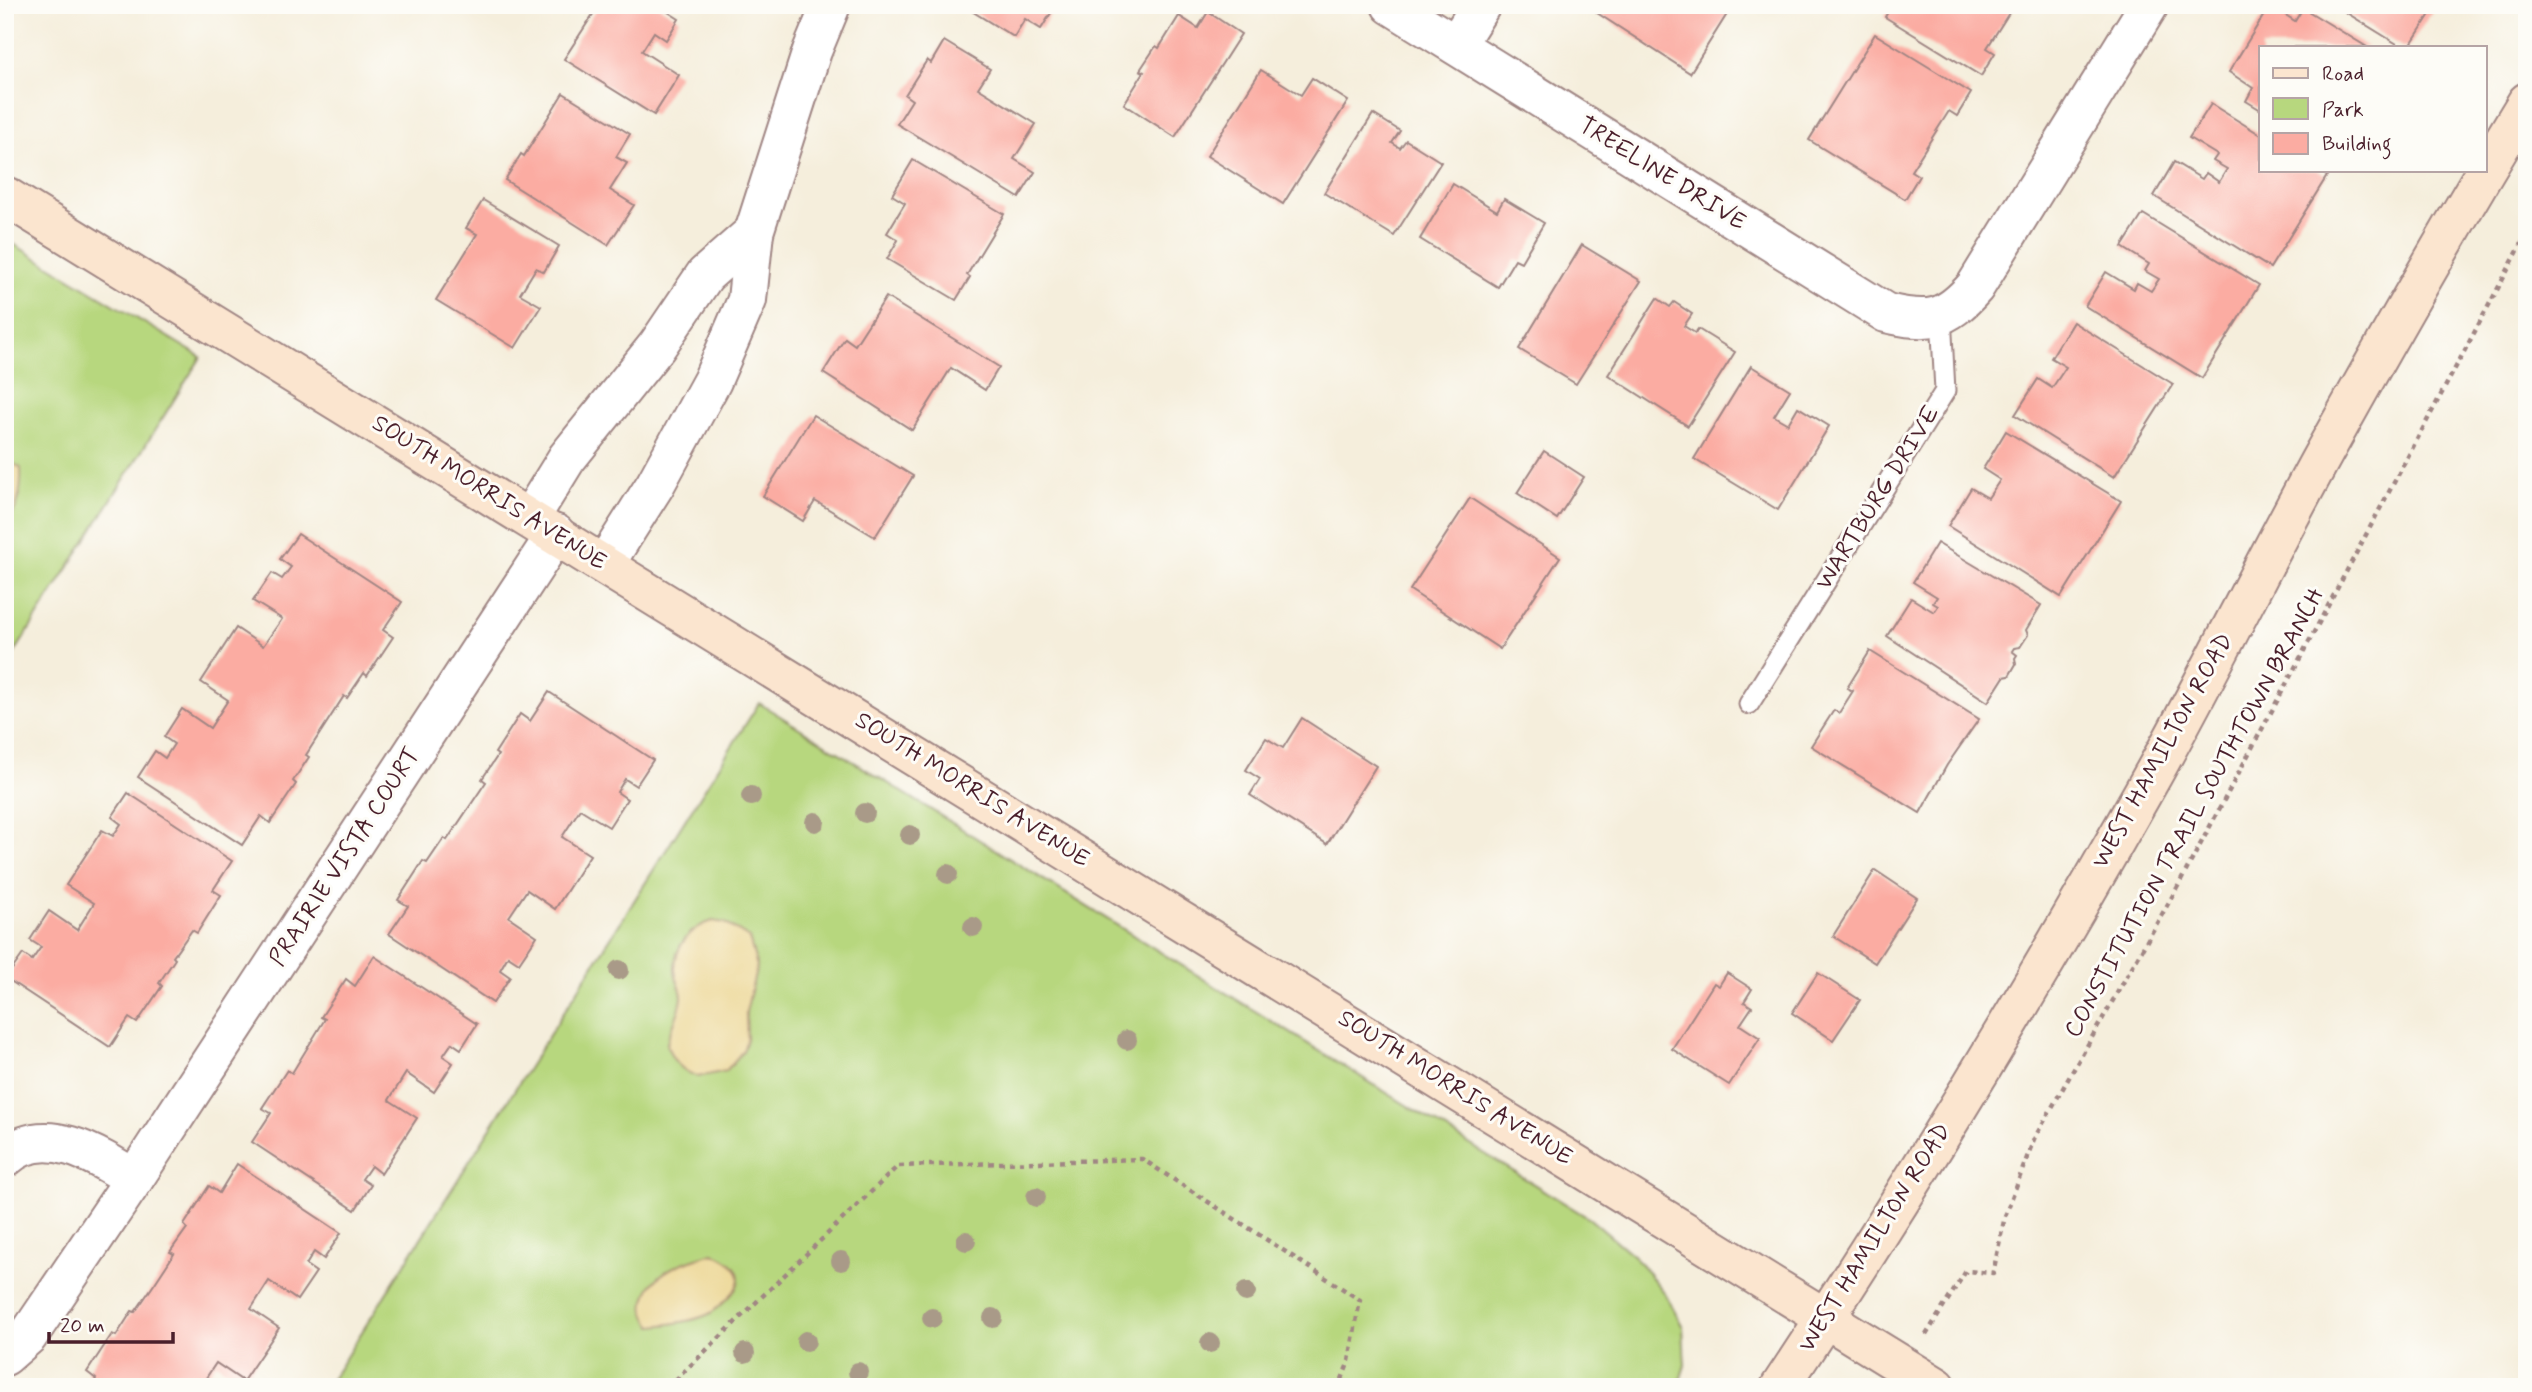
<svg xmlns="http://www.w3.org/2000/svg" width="2532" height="1392" font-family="Mynerve,sans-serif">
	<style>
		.green { fill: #b7d77e; stroke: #807b54; stroke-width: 2 }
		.sand { fill: #eeda9e; stroke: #9c7c64; stroke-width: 2 }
		.building { fill: #fbaca2 }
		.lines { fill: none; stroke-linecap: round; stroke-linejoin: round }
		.lane-casing { stroke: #a08684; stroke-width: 23 }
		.street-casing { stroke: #a08684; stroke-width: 42 }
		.secondary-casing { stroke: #a08684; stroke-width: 42 }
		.path { stroke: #a08684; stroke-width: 4.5; stroke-dasharray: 5 5; stroke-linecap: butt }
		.lane { stroke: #fff; stroke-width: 19 }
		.street { stroke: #fff; stroke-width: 38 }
		.secondary { stroke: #fbe5cf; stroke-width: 38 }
		.tree { fill: #a99a88 }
		.labels { text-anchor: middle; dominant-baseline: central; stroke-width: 6; stroke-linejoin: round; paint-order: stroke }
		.street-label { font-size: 24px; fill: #4a1f2b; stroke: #fdfcf7 }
	</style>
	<rect width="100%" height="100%" fill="#fdfcf7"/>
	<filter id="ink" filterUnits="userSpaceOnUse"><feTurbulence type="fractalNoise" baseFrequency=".0143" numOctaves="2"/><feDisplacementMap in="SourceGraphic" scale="14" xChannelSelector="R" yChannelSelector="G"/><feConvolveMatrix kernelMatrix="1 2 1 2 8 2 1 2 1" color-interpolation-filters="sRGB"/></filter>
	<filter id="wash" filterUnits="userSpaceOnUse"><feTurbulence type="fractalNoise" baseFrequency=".00686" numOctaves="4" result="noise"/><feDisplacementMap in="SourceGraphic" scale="28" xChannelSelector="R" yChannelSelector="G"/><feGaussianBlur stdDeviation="1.57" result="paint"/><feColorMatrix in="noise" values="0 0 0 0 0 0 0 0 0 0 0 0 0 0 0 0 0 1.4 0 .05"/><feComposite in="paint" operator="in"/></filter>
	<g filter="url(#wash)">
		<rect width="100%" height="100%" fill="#f5eedc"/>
		<g class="green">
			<polygon points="5,239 201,357 5,668"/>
			<polygon points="759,703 1590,1219 1636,1258 1664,1292 1683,1327 1685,1365 1678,1387 327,1387"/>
		</g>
		<g class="sand">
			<path d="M5,459L21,468C22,488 18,510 5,526Z"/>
			<path d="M713,921L725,923L749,938L757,966L746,1012L747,1039L743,1051L726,1071L698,1077C682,1071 671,1061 667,1044C670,1028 681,1012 682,997C682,988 675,979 675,970C674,946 691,927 713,921Z"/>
			<path d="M713,1253C740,1264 749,1280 725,1301C720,1306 714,1312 707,1315C690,1322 671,1324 653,1326C646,1319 643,1312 645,1301C651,1270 686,1261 713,1253Z"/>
		</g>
		<g id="blocks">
			<g class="building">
				<polygon points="599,5 657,5 679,19 666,40 654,32 642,51 679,75 654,115 564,59"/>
				<polygon points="962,5 1056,5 1041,29 1025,19 1014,37"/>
				<polygon points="1598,5 1720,5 1729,11 1690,73 1594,11"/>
				<polygon points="1892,5 2014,5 1987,48 1995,53 1981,76 1885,17"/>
				<polygon points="2270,5 2295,21 2303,8 2367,47 2261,47 2261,110 2246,101 2253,88 2229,72"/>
				<polygon points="2334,5 2436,5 2409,47 2402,47"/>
				<polygon points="1208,12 1241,34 1175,137 1124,104 1144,72 1140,70 1156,46 1159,48 1179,16 1198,28"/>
				<polygon points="1875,34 1971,93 1957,116 1949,111 1911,171 1919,176 1905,199 1809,140"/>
				<polygon points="944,41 990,69 978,88 1036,124 1014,159 1035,172 1019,198 897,124 912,100 905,95 927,60 931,63"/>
				<polygon points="1261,70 1301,95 1312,78 1348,101 1283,204 1207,156"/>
				<polygon points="563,93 630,134 616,157 627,163 610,190 634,205 608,245 505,180 521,154 524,156"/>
				<polygon points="2211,104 2261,135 2261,170 2317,170 2327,176 2270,268 2154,196 2174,162 2202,179 2206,173 2219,182 2227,169 2213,161 2217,155 2189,138"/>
				<polygon points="1373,114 1400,131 1392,143 1400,148 1406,140 1441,162 1394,236 1324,193"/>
				<polygon points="913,160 1004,214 967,275 970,277 956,300 887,259 898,240 887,233 905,203 892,195"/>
				<polygon points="1453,184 1497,211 1504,199 1544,223 1521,262 1515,259 1498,287 1420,239"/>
				<polygon points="483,200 559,246 544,272 536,268 520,294 541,306 515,348 436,300 477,234 466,228"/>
				<polygon points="2143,214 2259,285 2202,378 2085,306 2106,272 2134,289 2137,283 2151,291 2159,279 2145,271 2149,264 2122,247"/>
				<polygon points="1582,245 1641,281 1576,384 1519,349"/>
				<polygon points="886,297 999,367 985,390 951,368 912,430 823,373 845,338 855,345"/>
				<polygon points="1657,298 1670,307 1674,302 1692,314 1684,326 1695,333 1698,329 1735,352 1688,426 1608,375"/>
				<polygon points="2073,322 2173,384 2114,477 2015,415 2038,379 2052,388 2066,367 2051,358"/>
				<polygon points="1751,366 1790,390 1774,416 1788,424 1798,407 1829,426 1778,510 1694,459"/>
				<polygon points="813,415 913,476 875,537 815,501 803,521 763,496"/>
				<polygon points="2006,431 2121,501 2061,597 1948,526 1971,488 1988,498 2000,480 1983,469"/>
				<polygon points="1544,451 1584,477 1557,519 1517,493"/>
				<polygon points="1470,498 1560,557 1500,649 1410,590"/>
				<polygon points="298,534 402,602 383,630 393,637 367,676 364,673 347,698 344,696 306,755 309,757 293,781 296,784 270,823 261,816 242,845 138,777 155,751 165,758 174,744 164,737 182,709 210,728 228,700 201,682 236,628 263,646 282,619 253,601 272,573 282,579 291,567 280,559"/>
				<polygon points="1937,543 2041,605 2026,630 2028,635 2020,647 2014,648 2012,651 2017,655 2015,658 2016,664 2009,676 2004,677 1988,702 1887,636 1911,598 1934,612 1938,606 1933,603 1937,597 1913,582"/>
				<polygon points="1870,651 1979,719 1947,765 1920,813 1811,746 1834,710 1839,713 1853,691 1847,688"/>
				<polygon points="549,692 653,760 636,786 625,779 617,792 627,799 609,827 580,809 562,837 590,855 555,909 527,890 509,917 537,936 519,963 508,956 500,970 510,977 493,1003 389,934 408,906 398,900 423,861 427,863 444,838 447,840 486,782 482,779 498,755 495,753 520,714 530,721"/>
				<polygon points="1302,718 1376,766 1327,844 1250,795 1260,779 1246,770 1266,738 1283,748"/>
				<polygon points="128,793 232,861 213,890 221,895 197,933 192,930 173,957 175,959 159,983 162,986 137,1023 129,1018 110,1047 6,978 23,954 32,960 41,947 30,940 49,911 77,930 94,903 66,885 102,830 113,836 121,824 112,817"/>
				<polygon points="1875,870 1917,898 1875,963 1833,936"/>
				<polygon points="374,956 477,1024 461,1049 452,1043 443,1056 453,1063 434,1092 406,1073 389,1100 417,1118 381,1174 371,1166 362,1179 371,1185 355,1210 252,1142 271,1113 262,1108 287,1070 292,1073 325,1019 321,1017 346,979 355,986"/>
				<polygon points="1727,973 1752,989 1744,1002 1752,1007 1740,1025 1760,1038 1729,1085 1672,1049 1714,983 1719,986"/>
				<polygon points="1818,973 1860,1000 1833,1040 1792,1013"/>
				<polygon points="237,1164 341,1233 324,1259 314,1252 306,1265 316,1272 297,1300 269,1281 251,1309 279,1328 243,1381 216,1363 200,1387 91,1387 96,1379 87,1372 112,1334 116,1336 132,1311 135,1312 155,1283 174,1254 170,1252 187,1228 184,1225 209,1186 219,1193"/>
			</g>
		</g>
	</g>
	<g filter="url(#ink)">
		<use href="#blocks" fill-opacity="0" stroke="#a08684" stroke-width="2"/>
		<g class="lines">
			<defs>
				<polyline id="lane" points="1749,704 1945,391 1941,315"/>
				<g id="street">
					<path d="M1391,5L1886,313C1929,323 1945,321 1975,287L2149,5"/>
					<polyline points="1456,45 1481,5"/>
					<polyline points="530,518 567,458 657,346 705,275 754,232"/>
					<polyline points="605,564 655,485 712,381 747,300 754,232 812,51 831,5"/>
					<path d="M5,1158C44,1122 97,1155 134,1179"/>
					<polyline points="5,1356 28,1336 134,1179 556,534"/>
				</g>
				<g id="secondary">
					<polyline points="5,196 1937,1387"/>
					<path d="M1780,1387C1908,1194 2028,996 2142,794C2206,682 2262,565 2325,451C2390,334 2457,217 2527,102"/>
				</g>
			</defs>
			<use href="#lane" class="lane-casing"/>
			<use href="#street" class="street-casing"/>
			<use href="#secondary" class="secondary-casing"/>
			<g class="path">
				<polyline points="1926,1335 1966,1271 1993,1273 2005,1216 2034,1139 2177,888 2527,234"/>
				<polyline points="668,1387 898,1166 1142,1159 1360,1300 1349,1361 1339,1387"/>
			</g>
			<use href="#lane" class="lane"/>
			<use href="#street" class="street"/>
			<use href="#secondary" class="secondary"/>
		</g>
		<g class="tree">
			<circle cx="751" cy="796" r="10"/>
			<circle cx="865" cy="813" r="10"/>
			<circle cx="815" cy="822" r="10"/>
			<circle cx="910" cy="835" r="10"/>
			<circle cx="948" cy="874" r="10"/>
			<circle cx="973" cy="927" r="10"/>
			<circle cx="619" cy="970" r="10"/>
			<circle cx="1127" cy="1040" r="10"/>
			<circle cx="1036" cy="1197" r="10"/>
			<circle cx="966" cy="1241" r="10"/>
			<circle cx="841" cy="1261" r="10"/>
			<circle cx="1246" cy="1292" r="10"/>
			<circle cx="932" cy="1318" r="10"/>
			<circle cx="993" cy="1318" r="10"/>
			<circle cx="806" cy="1341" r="10"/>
			<circle cx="1210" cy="1343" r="10"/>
			<circle cx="745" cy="1353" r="10"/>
			<circle cx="858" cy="1372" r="10"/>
		</g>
	</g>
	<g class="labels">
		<g class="street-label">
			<text transform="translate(1662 174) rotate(32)">TREELINE DRIVE</text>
			<text transform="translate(489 493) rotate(32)">SOUTH MORRIS AVENUE</text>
			<text transform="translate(1878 498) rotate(-58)">WARTBURG DRIVE</text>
			<text transform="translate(2163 751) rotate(-61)">WEST HAMILTON ROAD</text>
			<text transform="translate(972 790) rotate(32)">SOUTH MORRIS AVENUE</text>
			<text transform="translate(2195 813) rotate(-61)">CONSTITUTION TRAIL SOUTHTOWN BRANCH</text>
			<text transform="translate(345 857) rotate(-57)">PRAIRIE VISTA COURT</text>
			<text transform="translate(1455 1088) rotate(32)">SOUTH MORRIS AVENUE</text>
			<text transform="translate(1875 1238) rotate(-58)">WEST HAMILTON ROAD</text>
		</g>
	</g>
	<rect width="2532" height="1392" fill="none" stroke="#fdfcf7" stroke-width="28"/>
	<rect x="2259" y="46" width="228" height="126" fill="#fdfcf7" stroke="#b5a4a5" stroke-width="2"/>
	<rect x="2273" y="68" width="35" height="10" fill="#fbe5cf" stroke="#b5a4a5" stroke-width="2"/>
	<text x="2322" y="80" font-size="21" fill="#4a1f2b">Road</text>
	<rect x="2273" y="98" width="35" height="21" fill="#b7d77e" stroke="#b5a4a5" stroke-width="2"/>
	<text x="2322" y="116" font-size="21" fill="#4a1f2b">Park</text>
	<rect x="2273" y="133" width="35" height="21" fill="#fbaca2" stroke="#b5a4a5" stroke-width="2"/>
	<text x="2322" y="150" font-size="21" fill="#4a1f2b">Building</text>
	<path d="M49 1332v10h124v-10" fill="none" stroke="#4a1f2b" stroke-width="3.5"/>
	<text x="60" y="1332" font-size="21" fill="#4a1f2b" stroke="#fdfcf7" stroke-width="5" paint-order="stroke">20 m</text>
</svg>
